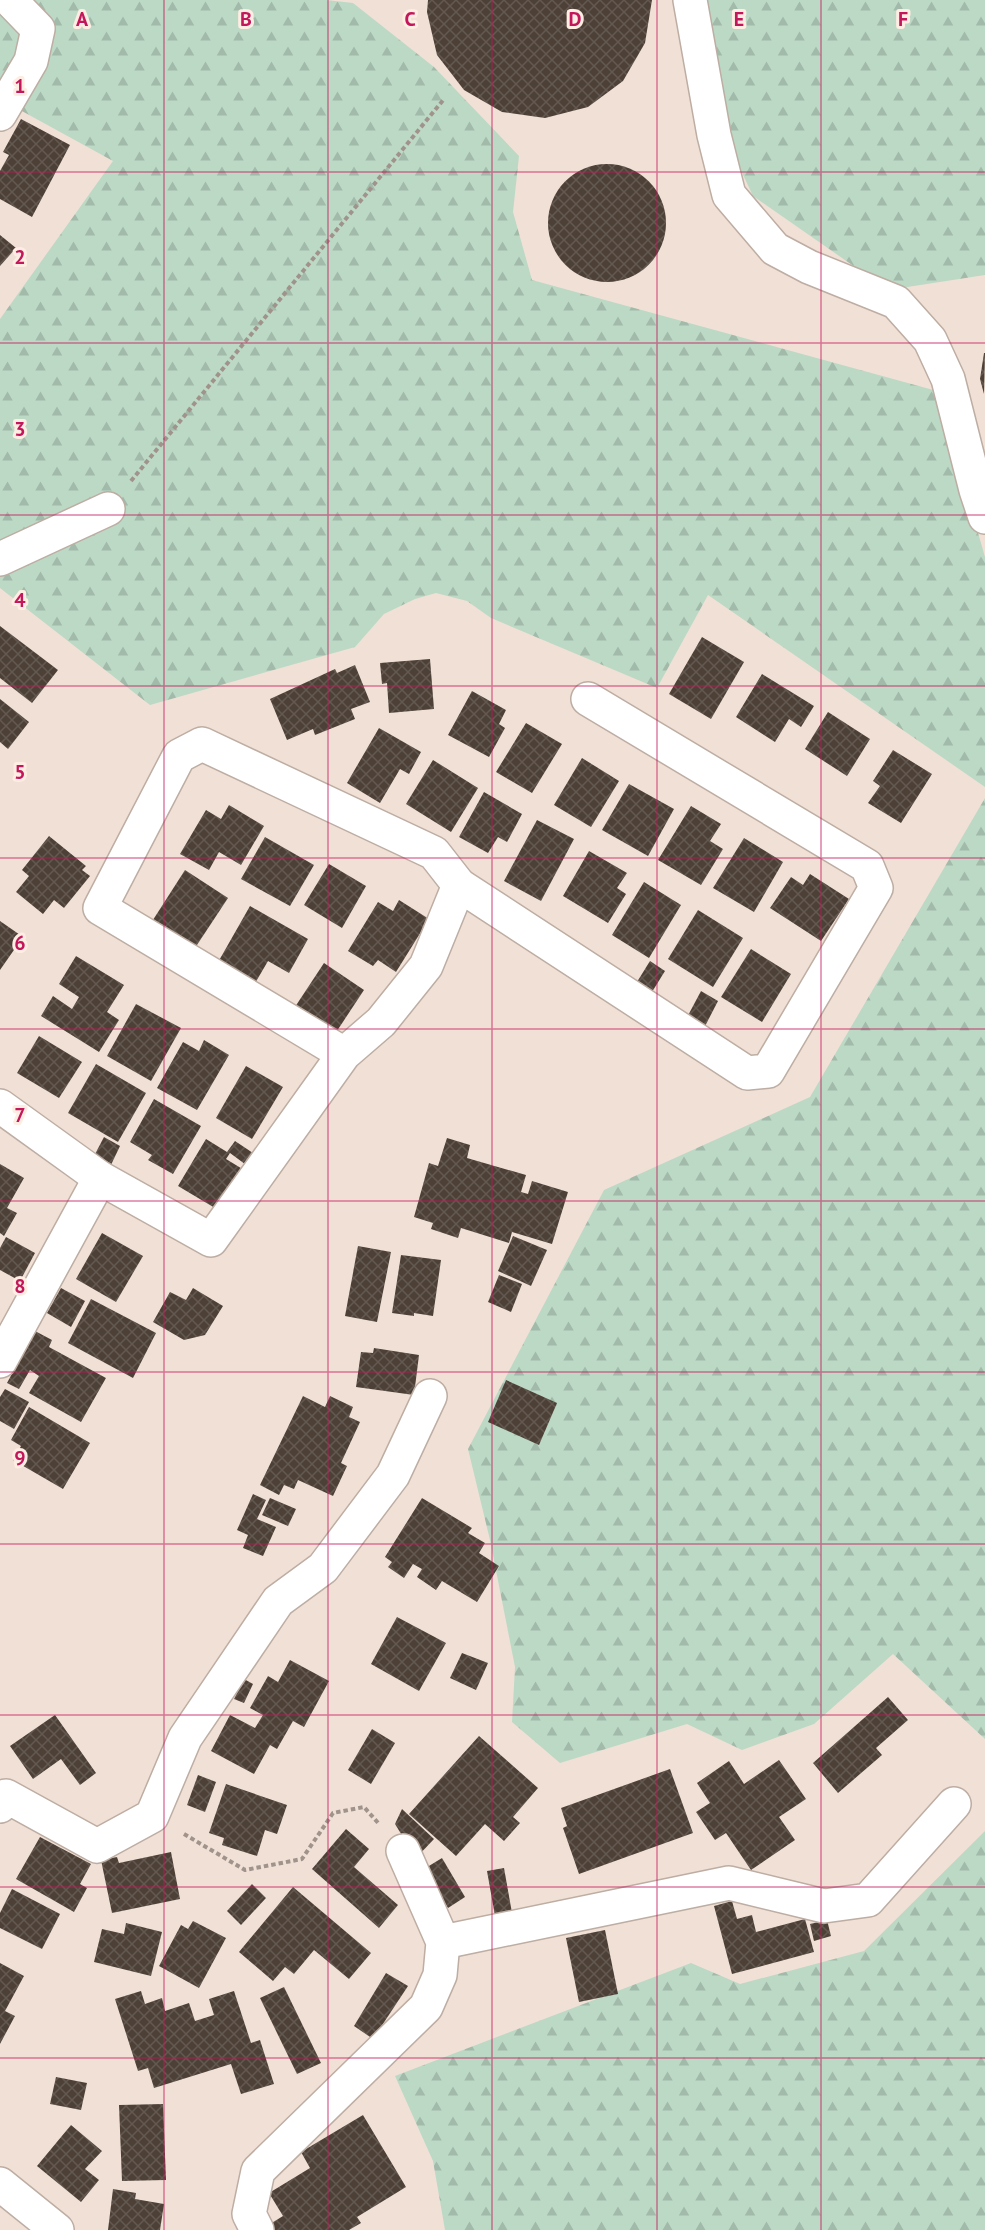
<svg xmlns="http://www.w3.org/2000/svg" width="985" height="2230" font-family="'PT Sans',sans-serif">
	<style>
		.forest { fill: url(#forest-firs) }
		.building { fill: url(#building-cross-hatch) }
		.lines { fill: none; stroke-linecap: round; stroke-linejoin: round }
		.minor-casing { stroke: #bdada3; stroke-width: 36 }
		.major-casing { stroke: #bdada3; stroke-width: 36 }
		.path { stroke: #a0938b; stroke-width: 4; stroke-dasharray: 4.5 3; stroke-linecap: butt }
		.minor { stroke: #fff; stroke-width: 33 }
		.major { stroke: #fff; stroke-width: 33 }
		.grid { fill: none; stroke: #c2185b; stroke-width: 1.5; stroke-opacity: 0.55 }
		.grid-label { font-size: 20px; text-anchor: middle; font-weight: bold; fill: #c2185b; stroke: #feede2; stroke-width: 6; stroke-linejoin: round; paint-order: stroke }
	</style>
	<defs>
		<pattern id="forest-firs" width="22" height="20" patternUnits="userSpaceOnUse" patternTransform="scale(1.5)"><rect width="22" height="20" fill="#bcd9c6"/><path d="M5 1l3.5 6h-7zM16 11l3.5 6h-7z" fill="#a1baa9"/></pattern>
		<pattern id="building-cross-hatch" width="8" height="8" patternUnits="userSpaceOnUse" patternTransform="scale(1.5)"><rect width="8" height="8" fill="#4d4037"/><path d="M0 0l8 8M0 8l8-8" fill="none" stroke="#635951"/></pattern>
	</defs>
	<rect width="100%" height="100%" fill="#f1e0d5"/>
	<g class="forest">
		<polygon points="0,0 326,0 353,3 434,67 519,156 513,212 532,280 937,391 985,557 985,787 708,595 657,688 491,618 467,601 436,593 415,599 384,614 355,647 150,705 0,588 0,319 113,161 0,99"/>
		<polygon points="704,0 985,0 985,275 888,290 753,196 737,162"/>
		<polygon points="985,798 985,1739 893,1654 814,1724 742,1750 687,1724 560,1763 512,1722 515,1667 490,1540 468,1449 604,1190 810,1097"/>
		<polygon points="985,1831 985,2230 445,2230 433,2161 395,2076 691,1963 740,1984 864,1951"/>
	</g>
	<g class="building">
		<polygon points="428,0 652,0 645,43 623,81 588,107 545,118 502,112 464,90 437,55 427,12"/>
		<polygon points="21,119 70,145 32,217 0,199 0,171 9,155 3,152"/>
		<circle cx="607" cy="223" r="59"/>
		<polygon points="0,235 16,248 0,266"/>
		<polygon points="984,353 985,353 984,394 980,379"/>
		<polygon points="0,626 58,670 32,703 0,678"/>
		<polygon points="702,637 744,662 711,719 669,694"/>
		<polygon points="430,659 434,709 389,713 387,683 382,684 380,663"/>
		<polygon points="355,665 370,702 351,709 355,719 315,735 313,729 287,740 270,699 335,669 337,673"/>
		<polygon points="762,674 814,706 801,727 789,719 775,742 736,717"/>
		<polygon points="472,691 506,710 499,724 505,728 489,757 448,735"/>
		<polygon points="0,699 29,722 8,749 0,742"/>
		<polygon points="828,712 870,739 847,776 805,749"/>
		<polygon points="526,723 562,744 532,793 496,772"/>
		<polygon points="379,728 421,752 409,774 400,769 380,803 347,783"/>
		<polygon points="893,750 932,774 901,823 868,803 880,786 873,781"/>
		<polygon points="582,758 619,781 591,827 554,805"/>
		<polygon points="433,760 478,788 451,832 406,804"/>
		<polygon points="629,784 674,809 648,856 602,830"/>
		<polygon points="484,792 522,814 507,842 498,837 488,853 459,837"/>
		<polygon points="229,805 264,826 241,865 219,852 209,870 180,854 206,810 221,819"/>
		<polygon points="691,806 721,824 710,841 723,849 701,885 658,860"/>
		<polygon points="537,820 574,839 541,901 504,881"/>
		<polygon points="49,836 86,866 82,870 90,876 64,908 54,900 43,914 16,892 29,876 22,870"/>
		<polygon points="265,837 314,865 290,906 241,879"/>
		<polygon points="744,838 783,862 754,912 713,888"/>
		<polygon points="589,851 627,873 617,888 626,894 608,923 563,896"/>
		<polygon points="329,864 366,886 342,928 304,905"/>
		<polygon points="185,870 228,898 193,951 151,923"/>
		<polygon points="810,874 849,899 821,941 770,908 791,877 803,885"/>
		<polygon points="644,882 681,905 649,958 612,935"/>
		<polygon points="399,900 429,919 396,972 378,960 373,966 348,951 378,902 393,911"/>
		<polygon points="250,906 308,939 289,973 268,961 254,985 217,964"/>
		<polygon points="698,910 743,938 713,987 668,959"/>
		<polygon points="0,921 23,937 0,970"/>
		<polygon points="751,949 791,974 762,1022 721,997"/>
		<polygon points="76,956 124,985 107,1012 119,1020 99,1052 41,1016 53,996 72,1009 79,997 59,984"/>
		<polygon points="650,961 665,971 647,1000 632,990"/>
		<polygon points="324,963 364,990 331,1040 291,1013"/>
		<polygon points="701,991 718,1001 702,1032 684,1023"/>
		<polygon points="136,1004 181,1028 151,1081 107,1056"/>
		<polygon points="39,1036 82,1062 59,1098 17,1073"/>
		<polygon points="204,1040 229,1055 197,1110 157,1088 183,1042 199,1051"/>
		<polygon points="96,1064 146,1093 118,1142 68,1113"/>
		<polygon points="246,1066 283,1087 252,1139 216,1118"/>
		<polygon points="154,1099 201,1126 173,1174 148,1160 152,1155 130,1142"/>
		<polygon points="104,1137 120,1146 110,1167 93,1158"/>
		<polygon points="447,1138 470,1145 467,1158 526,1175 521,1192 528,1194 532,1181 568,1192 552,1244 512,1232 509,1243 461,1228 458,1238 431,1229 433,1223 414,1217 429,1163 438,1166"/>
		<polygon points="206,1139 227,1152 235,1141 265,1161 257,1173 230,1153 226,1159 249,1173 225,1214 178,1186"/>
		<polygon points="0,1164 24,1178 7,1208 17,1213 4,1236 0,1233"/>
		<polygon points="102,1233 143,1256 116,1302 76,1279"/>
		<polygon points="513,1236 547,1250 531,1286 498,1271"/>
		<polygon points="6,1237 35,1253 20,1281 0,1270 0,1248"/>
		<polygon points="358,1246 391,1252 377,1322 345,1316"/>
		<polygon points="401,1255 441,1260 433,1316 414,1313 414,1316 392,1313"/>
		<polygon points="499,1275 522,1284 511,1312 488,1302"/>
		<polygon points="61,1288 85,1301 71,1327 47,1313"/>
		<polygon points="193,1288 223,1306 205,1335 184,1340 153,1322 170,1292 186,1300"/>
		<polygon points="91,1299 156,1333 133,1378 68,1343"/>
		<polygon points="35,1331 52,1340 49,1347 106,1378 81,1422 29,1393 39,1376 30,1370 19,1389 7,1383"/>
		<polygon points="374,1348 419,1355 414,1395 356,1387 361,1352 373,1353"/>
		<polygon points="506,1380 557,1403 539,1445 488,1422"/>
		<polygon points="5,1389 29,1402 14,1429 0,1421 0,1397"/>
		<polygon points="303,1396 325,1407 330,1396 353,1407 349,1417 360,1422 341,1463 347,1466 333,1496 298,1480 294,1489 284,1485 279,1495 260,1485"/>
		<polygon points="29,1407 90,1443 63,1489 13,1460 21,1446 11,1440"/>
		<polygon points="253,1494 266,1500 257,1519 276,1527 263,1556 243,1548 248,1535 237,1530"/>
		<polygon points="270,1498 296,1509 288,1526 262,1515"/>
		<polygon points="422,1498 472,1528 468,1533 485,1543 479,1553 499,1566 477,1602 442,1581 436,1590 417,1577 422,1569 413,1564 404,1578 388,1567 392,1562 385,1557"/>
		<polygon points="397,1617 446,1643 419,1691 371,1664"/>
		<polygon points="462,1653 488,1663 476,1690 450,1678"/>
		<polygon points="290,1660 329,1681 304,1727 293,1721 277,1749 270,1745 254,1774 211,1751 230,1715 255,1728 263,1715 250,1708 268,1676 278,1682"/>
		<polygon points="244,1679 253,1684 244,1703 234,1699"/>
		<polygon points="888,1697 908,1720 876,1748 882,1755 838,1793 813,1763"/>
		<polygon points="55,1715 96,1773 80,1785 61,1759 33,1779 10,1746"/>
		<polygon points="372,1729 395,1743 371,1784 348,1770"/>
		<polygon points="479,1736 538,1788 513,1817 520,1823 504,1841 485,1824 456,1856 409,1814"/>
		<polygon points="779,1760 806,1799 779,1817 795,1840 751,1870 726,1833 715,1840 696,1812 710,1803 697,1783 729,1761 744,1784"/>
		<polygon points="670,1769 693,1833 579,1874 563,1828 567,1826 561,1808"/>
		<polygon points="198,1775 216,1782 205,1812 187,1805"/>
		<polygon points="226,1784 287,1805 277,1834 265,1830 257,1856 222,1845 224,1838 209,1833"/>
		<polygon points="402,1809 434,1839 416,1858 395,1824"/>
		<polygon points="346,1829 369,1849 354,1867 398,1905 379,1928 312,1869"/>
		<polygon points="40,1837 91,1864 80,1884 87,1888 74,1912 16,1879"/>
		<polygon points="171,1852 180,1899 112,1913 101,1860 117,1857 119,1863"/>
		<polygon points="442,1858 465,1897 448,1908 424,1869"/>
		<polygon points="504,1868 512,1913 495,1916 487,1871"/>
		<polygon points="252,1884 266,1898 241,1925 227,1911"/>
		<polygon points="293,1887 371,1953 349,1979 314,1950 294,1974 285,1967 273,1981 239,1952"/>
		<polygon points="12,1889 60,1914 42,1949 0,1928 0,1913"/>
		<polygon points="732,1901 737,1919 752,1915 756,1932 805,1919 814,1952 732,1974 714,1906"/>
		<polygon points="827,1920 831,1936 814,1941 810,1924"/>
		<polygon points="193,1921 226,1938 199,1988 159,1966 181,1925 188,1929"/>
		<polygon points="126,1923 162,1932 151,1976 94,1962 102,1929 124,1934"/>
		<polygon points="605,1930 618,1994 579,2002 566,1938"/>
		<polygon points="0,1963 24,1976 5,2011 15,2016 0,2044"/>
		<polygon points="386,1973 408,1986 373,2039 354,2026"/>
		<polygon points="284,1987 321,2063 297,2074 260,1998"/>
		<polygon points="141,1991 145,2004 162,1998 165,2011 189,2003 195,2021 214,2015 209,1999 234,1991 251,2043 260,2040 274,2084 241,2094 231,2064 154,2088 148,2068 138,2071 115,1999"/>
		<polygon points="56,2077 87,2083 81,2110 50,2104"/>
		<polygon points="163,2104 166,2180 122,2181 119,2105"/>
		<polygon points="363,2115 406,2187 357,2217 361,2223 349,2230 273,2230 270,2224 283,2216 269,2193 310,2168 301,2152"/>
		<polygon points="71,2125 102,2151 85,2169 99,2180 81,2202 37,2166"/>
		<polygon points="113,2189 136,2193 135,2199 164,2204 160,2230 108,2230"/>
	</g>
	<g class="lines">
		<defs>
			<g id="minor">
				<polyline points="690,0 714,135 729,195 775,249 809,267 896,302 930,340 948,379 976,490 985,517"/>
				<polyline points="0,114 31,61 38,29 10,0"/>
				<polyline points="0,559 108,509"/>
				<polyline points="459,885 747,1073 768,1071 876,888 867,866 588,699"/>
				<polyline points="0,1106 100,1178 211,1240 344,1054 381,1022 426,966 459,885 434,853 202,744 179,756 100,908 344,1054"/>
				<polyline points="0,1361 100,1178"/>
				<polyline points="0,1806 6,1796 97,1846 152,1816 185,1738 278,1601 323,1568 393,1475 430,1396"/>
				<polyline points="443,1942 729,1883 824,1906 868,1900 954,1804"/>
				<polyline points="257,2230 249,2214 258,2171 426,2007 440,1975 443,1942 403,1851"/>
			</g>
			<polyline id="major" points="0,2184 57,2230"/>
		</defs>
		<use href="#minor" class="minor-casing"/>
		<use href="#major" class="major-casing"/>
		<g class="path">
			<polyline points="131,481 444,99"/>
			<polyline points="184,1834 245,1870 302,1859 333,1813 364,1807 379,1824"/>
		</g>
		<use href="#minor" class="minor"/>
		<use href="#major" class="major"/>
	</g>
	<path class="grid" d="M164,0V2230M328,0V2230M492,0V2230M657,0V2230M821,0V2230M0,172H985M0,343H985M0,515H985M0,686H985M0,858H985M0,1029H985M0,1201H985M0,1372H985M0,1544H985M0,1715H985M0,1887H985M0,2058H985"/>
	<g class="grid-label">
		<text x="82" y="26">A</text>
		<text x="246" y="26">B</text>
		<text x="410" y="26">C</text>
		<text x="575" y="26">D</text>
		<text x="739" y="26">E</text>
		<text x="903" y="26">F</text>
		<text x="20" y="93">1</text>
		<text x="20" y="264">2</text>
		<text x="20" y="436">3</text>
		<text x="20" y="607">4</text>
		<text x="20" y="779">5</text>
		<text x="20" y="950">6</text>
		<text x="20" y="1122">7</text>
		<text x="20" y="1293">8</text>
		<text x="20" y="1465">9</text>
	</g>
</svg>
